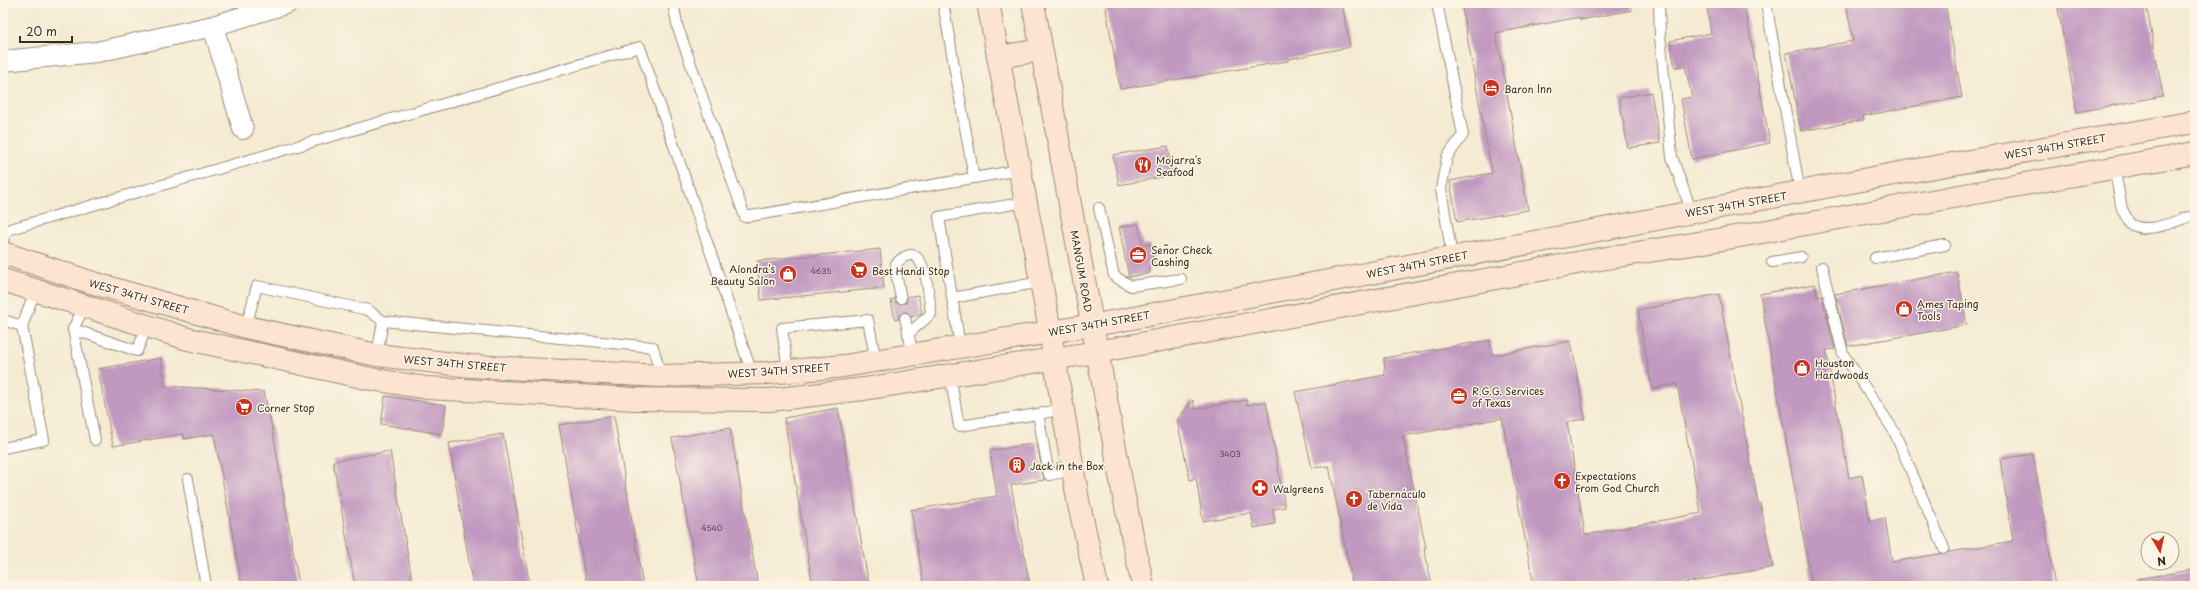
<svg xmlns="http://www.w3.org/2000/svg" width="2198" height="589" font-family="'Playpen Sans',sans-serif">
	<style>
		.building { fill: #c199c0 }
		.lines { fill: none; stroke-linecap: round; stroke-linejoin: round }
		.service-casing { stroke: #988a78; stroke-width: 12 }
		.minor-casing { stroke: #988a78; stroke-width: 22 }
		.secondary-casing { stroke: #988a78; stroke-width: 24 }
		.service { stroke: #fff; stroke-width: 10 }
		.minor { stroke: #fff; stroke-width: 20 }
		.secondary { stroke: #fde4d1; stroke-width: 22 }
		.labels { text-anchor: middle; dominant-baseline: central; stroke-width: 3; stroke-linejoin: round; paint-order: stroke }
		.number-label { font-size: 8px; fill: #5c4646 }
		.poi-label { font-size: 10px; fill: #3b2a1e; stroke: #fcf5e5; text-anchor: start }
		.street-label { font-size: 10px; fill: #3b2a1e; stroke: #fcf5e5 }
	</style>
	<rect width="100%" height="100%" fill="#fcf5e5"/>
	<filter id="ink" filterUnits="userSpaceOnUse"><feTurbulence type="fractalNoise" baseFrequency=".025" numOctaves="2"/><feDisplacementMap in="SourceGraphic" scale="8" xChannelSelector="R" yChannelSelector="G"/><feConvolveMatrix kernelMatrix="1 2 1 2 8 2 1 2 1" color-interpolation-filters="sRGB"/></filter>
	<filter id="wash" filterUnits="userSpaceOnUse"><feTurbulence type="fractalNoise" baseFrequency=".012" numOctaves="4" result="noise"/><feDisplacementMap in="SourceGraphic" scale="16" xChannelSelector="R" yChannelSelector="G"/><feGaussianBlur stdDeviation="0.9" result="paint"/><feColorMatrix in="noise" values="0 0 0 0 0 0 0 0 0 0 0 0 0 0 0 0 0 1.4 0 .05"/><feComposite in="paint" operator="in"/></filter>
	<g filter="url(#wash)">
		<rect width="100%" height="100%" fill="#f5ebd3"/>
		<g id="blocks">
			<g class="building">
				<polygon points="1105,3 1342,3 1350,47 1288,59 1288,61 1120,89"/>
				<polygon points="1461,3 1631,3 1632,10 1580,20 1580,17 1496,33 1528,210 1457,222 1450,181 1492,173"/>
				<polygon points="1706,3 1744,3 1770,143 1692,159 1681,99 1692,97 1685,66 1675,67 1670,41 1711,33"/>
				<polygon points="1846,3 1945,3 1962,97 1863,116 1864,120 1801,131 1786,53 1853,41"/>
				<polygon points="2057,3 2146,3 2163,96 2077,112"/>
				<polygon points="1651,92 1660,143 1628,148 1619,98"/>
				<polygon points="1168,146 1173,175 1119,185 1113,155"/>
				<polygon points="1138,224 1143,245 1150,244 1154,264 1149,265 1150,273 1129,277 1119,227"/>
				<polygon points="880,249 884,288 761,300 757,261"/>
				<polygon points="1957,272 1967,325 1848,346 1835,294"/>
				<polygon points="1815,284 1817,297 1822,296 1835,349 1826,350 1849,478 1862,475 1870,521 1885,518 1892,562 2013,541 2000,459 2033,454 2055,586 1812,586 1760,294"/>
				<polygon points="1719,294 1758,503 1760,503 1773,567 1668,586 1534,586 1502,418 1403,436 1426,548 1424,548 1432,586 1353,586 1329,466 1312,468 1295,392 1385,375 1384,358 1490,340 1493,355 1571,341 1585,419 1567,422 1585,535 1701,513 1677,384 1652,389 1638,310"/>
				<polygon points="918,295 922,313 911,317 907,312 903,312 899,316 899,319 895,320 891,300 895,299 896,303 902,304 906,303 907,297"/>
				<polygon points="161,358 165,386 264,392 273,432 299,586 242,586 214,434 184,439 183,434 113,446 98,369"/>
				<polygon points="385,396 446,405 442,434 381,424"/>
				<polygon points="1193,400 1195,409 1247,400 1247,405 1266,402 1285,507 1273,509 1275,524 1254,528 1251,513 1203,521 1196,478 1190,480 1177,420"/>
				<polygon points="838,408 869,586 813,586 784,418"/>
				<polygon points="614,416 643,586 587,586 559,425"/>
				<polygon points="730,428 758,586 699,586 672,438"/>
				<polygon points="503,434 530,586 473,586 449,443"/>
				<polygon points="1037,443 1044,480 1011,485 1030,586 924,586 911,510 997,496 990,451"/>
				<polygon points="390,451 413,586 355,586 333,461"/>
				<polygon points="2195,569 2195,586 2138,586 2138,579"/>
			</g>
		</g>
	</g>
	<g filter="url(#ink)">
		<use href="#blocks" fill-opacity="0" stroke="#988a78" stroke-width="1"/>
		<g class="lines">
			<defs>
				<g id="service">
					<polyline points="673,3 678,28 745,217 1020,170"/>
					<polyline points="943,3 974,178"/>
					<polyline points="1437,3 1463,135 1447,157 1441,189 1452,257"/>
					<polyline points="1659,3 1660,36 1672,157 1692,213"/>
					<polyline points="1766,3 1800,192"/>
					<path d="M2114,167L2122,209L2130,224C2148,234 2170,223 2188,217"/>
					<polyline points="1099,208 1114,276 1131,286 1181,279"/>
					<polyline points="3,240 7,230 640,47 752,373"/>
					<polyline points="1875,258 1945,245"/>
					<polyline points="1772,262 1801,257"/>
					<polyline points="1822,267 1843,354 1894,431 1944,548"/>
					<path d="M901,298L896,274V264C926,231 929,298 931,314L908,334"/>
					<polyline points="952,298 1041,282"/>
					<polyline points="84,307 73,329 137,351 147,326"/>
					<polyline points="905,318 913,355"/>
					<polyline points="3,320 22,326"/>
					<polyline points="246,327 257,286 368,310 383,321 653,347 661,376"/>
					<polyline points="73,329 95,440"/>
					<polyline points="960,346 939,217 1026,202"/>
					<polyline points="377,355 383,321"/>
					<polyline points="788,371 782,328 868,320 876,361"/>
					<polyline points="950,375 959,426 1038,414"/>
					<polyline points="1063,409 1038,414 1049,475 1073,470"/>
					<polyline points="3,448 44,440 22,326 35,291"/>
					<polyline points="188,479 206,586"/>
				</g>
				<g id="minor">
					<polyline points="213,26 243,129"/>
					<polyline points="3,61 97,52 213,26 288,3"/>
				</g>
				<g id="secondary">
					<polyline points="988,3 1046,308 1078,500 1097,586"/>
					<polyline points="1033,3 1124,497 1143,586"/>
					<polyline points="998,57 1041,50"/>
					<polyline points="3,253 90,282 246,327 377,355 471,366 661,376 768,373 844,366 1117,321 1894,174 2195,122"/>
					<polyline points="3,280 188,339 371,379 427,388 635,399 770,400 864,389 1097,352 1582,262 1723,239 2195,153"/>
				</g>
			</defs>
			<use href="#service" class="service-casing"/>
			<use href="#minor" class="minor-casing"/>
			<use href="#secondary" class="secondary-casing"/>
			<use href="#service" class="service"/>
			<use href="#minor" class="minor"/>
			<use href="#secondary" class="secondary"/>
		</g>
	</g>
	<defs>
		<symbol id="hotel-disc" viewBox="-11 -11 22 22"><circle r="9.5" fill="#c8321e" stroke="#fcf5e5"/><path d="M-6-4.5h1.5V1H6V5H4.5V3h-9V5H-6ZM-4 0a1.8 1.8 0 1 1 3.6 0ZM.5 0V-2.5h3Q6-2.5 6 0Z" fill="#fff"/></symbol>
		<symbol id="restaurant-disc" viewBox="-11 -11 22 22"><circle r="9.5" fill="#c8321e" stroke="#fcf5e5"/><path d="M-5-6h1v4h1v-4h1v4h1v-4h1v5L-1.5 .5V6h-2V.5L-5-1ZM5-6V6H3V1.5H1.5Q1.5-4 5-6Z" fill="#fff"/></symbol>
		<symbol id="office-disc" viewBox="-11 -11 22 22"><circle r="9.5" fill="#c8321e" stroke="#fcf5e5"/><path d="M-6-3h4V-5.5h4V-3h4V5H-6ZM-1-4.5V-3h2v-1.5ZM-6 0V1H6V0Z" fill="#fff"/></symbol>
		<symbol id="supermarket-disc" viewBox="-11 -11 22 22"><circle r="9.5" fill="#c8321e" stroke="#fcf5e5"/><path d="M-6-5.5h2.5l.6 2H6L4.5 2H-2.5L-4.4-4H-6ZM-1.5 3.2a1.3 1.3 0 1 0 .1 0ZM3 3.2a1.3 1.3 0 1 0 .1 0Z" fill="#fff"/></symbol>
		<symbol id="shop-disc" viewBox="-11 -11 22 22"><circle r="9.5" fill="#c8321e" stroke="#fcf5e5"/><path d="M-5-2.5h2.3a2.7 3.5 0 0 1 5.4 0H5L5.5 6h-11ZM-1.5-2.5h3a1.5 2.3 0 0 0-3 0Z" fill="#fff"/></symbol>
		<symbol id="building-disc" viewBox="-11 -11 22 22"><circle r="9.5" fill="#c8321e" stroke="#fcf5e5"/><path d="M-4-6H4V6H1V3H-1V6H-4ZM-2.5-4.3h1.7v1.8h-1.7ZM.8-4.3h1.7v1.8H.8ZM-2.5-1h1.7V.8h-1.7ZM.8-1h1.7V.8H.8Z" fill="#fff"/></symbol>
		<symbol id="church-disc" viewBox="-11 -11 22 22"><circle r="9.5" fill="#c8321e" stroke="#fcf5e5"/><path d="M-1.2-6h2.4v3.5h3.3v2.4h-3.3V6h-2.4V-.1h-3.3v-2.4h3.3Z" fill="#fff"/></symbol>
		<symbol id="pharmacy-disc" viewBox="-11 -11 22 22"><circle r="9.5" fill="#c8321e" stroke="#fcf5e5"/><path d="M-2-6h4v4h4v4h-4v4h-4v-4h-4v-4h4Z" fill="#fff"/></symbol>
	</defs>
	<g fill-rule="evenodd">
		<use href="#hotel-disc" x="1481" y="78" width="20" height="20"/>
		<use href="#restaurant-disc" x="1133" y="155" width="20" height="20"/>
		<use href="#office-disc" x="1128" y="245" width="20" height="20"/>
		<use href="#supermarket-disc" x="849" y="260" width="20" height="20"/>
		<use href="#shop-disc" x="778" y="264" width="20" height="20"/>
		<use href="#shop-disc" x="1894" y="299" width="20" height="20"/>
		<use href="#shop-disc" x="1792" y="358" width="20" height="20"/>
		<use href="#office-disc" x="1449" y="386" width="20" height="20"/>
		<use href="#supermarket-disc" x="234" y="397" width="20" height="20"/>
		<use href="#building-disc" x="1007" y="455" width="20" height="20"/>
		<use href="#church-disc" x="1552" y="471" width="20" height="20"/>
		<use href="#pharmacy-disc" x="1250" y="478" width="20" height="20"/>
		<use href="#church-disc" x="1344" y="489" width="20" height="20"/>
	</g>
	<g class="labels">
		<g class="number-label">
			<text x="821" y="271">4635</text>
			<text x="1230" y="454">3403</text>
			<text x="712" y="528">4540</text>
		</g>
		<g class="poi-label">
			<text x="1504" y="88">Baron Inn</text>
			<text x="1156" y="159">Mojarra's<tspan x="1156" dy="12">Seafood</tspan></text>
			<text x="1151" y="249">Señor Check<tspan x="1151" dy="12">Cashing</tspan></text>
			<text x="775" y="268" text-anchor="end">Alondra's<tspan x="775" dy="12">Beauty Salon</tspan></text>
			<text x="872" y="270">Best Handi Stop</text>
			<text x="1917" y="303">Ames Taping<tspan x="1917" dy="12">Tools</tspan></text>
			<text x="1815" y="362">Houston<tspan x="1815" dy="12">Hardwoods</tspan></text>
			<text x="1472" y="390">R.G.G. Services<tspan x="1472" dy="12">of Texas</tspan></text>
			<text x="257" y="407">Corner Stop</text>
			<text x="1030" y="465">Jack in the Box</text>
			<text x="1575" y="475">Expectations<tspan x="1575" dy="12">From God Church</tspan></text>
			<text x="1273" y="488">Walgreens</text>
			<text x="1367" y="493">Tabernáculo<tspan x="1367" dy="12">de Vida</tspan></text>
		</g>
		<g class="street-label">
			<text transform="translate(2055 146) rotate(-10)">WEST 34TH STREET</text>
			<text transform="translate(1736 204) rotate(-10)">WEST 34TH STREET</text>
			<text transform="translate(1417 264) rotate(-11)">WEST 34TH STREET</text>
			<text transform="translate(1082 271) rotate(80)">MANGUM ROAD</text>
			<text transform="translate(139 296) rotate(16)">WEST 34TH STREET</text>
			<text transform="translate(1099 323) rotate(-10)">WEST 34TH STREET</text>
			<text transform="translate(455 363) rotate(5)">WEST 34TH STREET</text>
			<text transform="translate(779 370) rotate(-4)">WEST 34TH STREET</text>
		</g>
	</g>
	<rect width="2198" height="589" fill="none" stroke="#fcf5e5" stroke-width="16"/>
	<g transform="translate(2160 551) rotate(171)"><circle r="19" fill="#fcf5e5" stroke="#afa495"/>
	<path d="M0-3L7 15L0 10L-7 15Z" fill="#c8321e"/>
	<text y="-6" font-size="11" font-weight="bold" text-anchor="middle" fill="#3b2a1e">N</text>
	</g>
	<path d="M20 36v6h52v-6" fill="none" stroke="#3b2a1e" stroke-width="2"/>
	<text x="26" y="36" font-size="12" fill="#3b2a1e" stroke="#fcf5e5" stroke-width="3" paint-order="stroke">20 m</text>
</svg>
